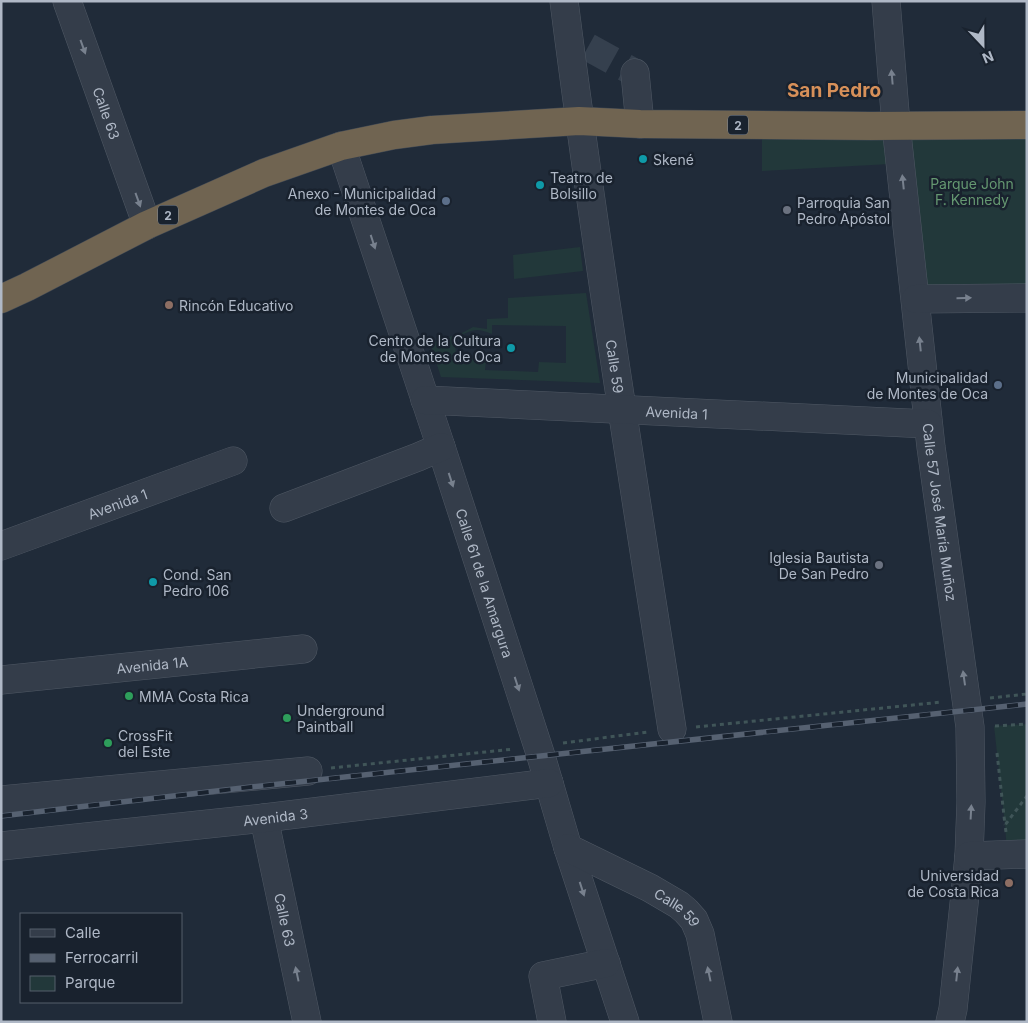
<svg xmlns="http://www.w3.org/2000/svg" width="1028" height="1023" font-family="Inter,sans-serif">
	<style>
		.green { fill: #22383a; fill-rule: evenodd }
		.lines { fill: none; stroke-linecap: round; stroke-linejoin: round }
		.minor-tunnel { stroke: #35404e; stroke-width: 28; stroke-dasharray: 28 14; stroke-linecap: butt }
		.minor-casing { stroke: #4f5864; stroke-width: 29 }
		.highway-casing { stroke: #3f4854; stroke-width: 29 }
		.path { stroke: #405558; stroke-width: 3; stroke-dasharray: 4 4; stroke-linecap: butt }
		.minor { stroke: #343d4a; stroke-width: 28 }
		.highway { stroke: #706451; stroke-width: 28 }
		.rail-casing { stroke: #566171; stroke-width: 5.5 }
		.rail { stroke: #19222e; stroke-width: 4; stroke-dasharray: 11; stroke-linecap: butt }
		.oneway { fill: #78818e }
		.culture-dot { fill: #0f9aa8; stroke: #19222e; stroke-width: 2 }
		.service-dot { fill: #5c6f8a; stroke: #19222e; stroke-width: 2 }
		.worship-dot { fill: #6b7280; stroke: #19222e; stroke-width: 2 }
		.education-dot { fill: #8d6e63; stroke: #19222e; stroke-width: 2 }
		.leisure-dot { fill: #2e9e5b; stroke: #19222e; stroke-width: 2 }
		.labels { text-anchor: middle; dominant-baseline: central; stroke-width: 5; stroke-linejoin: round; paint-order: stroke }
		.shield { fill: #19222e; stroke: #828b98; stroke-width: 1 }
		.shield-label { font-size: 12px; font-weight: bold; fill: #afb8c6 }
		.street-label { font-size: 14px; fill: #afb8c6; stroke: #19222e }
		.poi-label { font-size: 14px; fill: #afb8c6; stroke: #19222e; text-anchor: start }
		.park-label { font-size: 14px; fill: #659871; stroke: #19222e }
		.district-label { font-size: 19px; font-weight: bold; fill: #d79059; stroke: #19222e }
	</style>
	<rect width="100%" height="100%" fill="#202b39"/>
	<g class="green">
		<polygon points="884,132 890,164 762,171 762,135"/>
		<polygon points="1027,135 1027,285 927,288 911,137"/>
		<polygon points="580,247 583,271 514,279 513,255"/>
		<path d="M586,293L600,383L441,377L430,343L462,333L473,327L487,329V319L508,318V298ZM492,325L566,326V363L539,362L538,372L485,370L486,360L456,359L455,338C471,331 474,326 492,334Z"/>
		<polygon points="1027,724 1027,850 1007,852 1005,825 994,726"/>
	</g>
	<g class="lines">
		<polyline class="minor-tunnel" points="588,47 635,73"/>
		<defs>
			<g id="minor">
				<path id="s1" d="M67,1L147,225"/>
				<path id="s2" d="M564,1C595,245 634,487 672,729"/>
				<path id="s3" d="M886,1L896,125L931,447L970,727L971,802L969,856L953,1009L950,1022"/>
				<polyline points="635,73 640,124"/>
				<path id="s4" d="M341,146L441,447L541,756L568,848L625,1022"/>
				<polyline points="916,299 1027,298"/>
				<path id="s5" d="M425,400L928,424"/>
				<polyline points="284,508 418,457 441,447"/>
				<path id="s6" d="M1,546L233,461"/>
				<path id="s7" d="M1,680L303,649"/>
				<polyline points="1,800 308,771"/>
				<path id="s8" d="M264,818L307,1022"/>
				<path id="s9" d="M1,846L264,818L549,783"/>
				<path id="s10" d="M568,848L650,888L679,905L686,911L694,920L700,934L718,1022"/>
				<polyline points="969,856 1027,854"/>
				<polyline points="552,1022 543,976 606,963"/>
			</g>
			<polyline id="highway" points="1,299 27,287 147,225 264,173 341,146 394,135 432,130 579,121 640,124 871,126 1027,125"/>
		</defs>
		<use href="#minor" class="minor-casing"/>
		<use href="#highway" class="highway-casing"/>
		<g class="path">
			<polyline points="990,698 1027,694"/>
			<polyline points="995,726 1027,724"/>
			<polyline points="696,727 942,702"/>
			<polyline points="563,743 648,732"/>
			<polyline points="997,753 1005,825"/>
			<polyline points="331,768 514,749"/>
			<polyline points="1006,832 1005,825 1027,796"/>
		</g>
		<use href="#minor" class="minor"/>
		<use href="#highway" class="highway"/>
		<defs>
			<polyline id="rail" points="1,816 251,787 1027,704"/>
		</defs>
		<use href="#rail" class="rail-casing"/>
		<use href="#rail" class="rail"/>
	</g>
	<defs><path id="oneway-solid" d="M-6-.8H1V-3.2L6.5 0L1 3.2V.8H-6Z" transform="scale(1.25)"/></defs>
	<g class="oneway">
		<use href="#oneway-solid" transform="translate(83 47) rotate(70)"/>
		<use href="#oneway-solid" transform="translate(892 77) rotate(-95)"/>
		<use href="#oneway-solid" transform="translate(903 182) rotate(-96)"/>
		<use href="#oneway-solid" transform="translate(138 200) rotate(70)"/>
		<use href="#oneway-solid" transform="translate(373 242) rotate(72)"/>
		<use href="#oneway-solid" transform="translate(964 298) rotate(-1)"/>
		<use href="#oneway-solid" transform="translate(920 344) rotate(-96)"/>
		<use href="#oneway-solid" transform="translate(451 480) rotate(72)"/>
		<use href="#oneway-solid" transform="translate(964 678) rotate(-98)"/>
		<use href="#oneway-solid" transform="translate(517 684) rotate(72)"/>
		<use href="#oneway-solid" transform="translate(971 812) rotate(-87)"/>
		<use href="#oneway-solid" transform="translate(582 889) rotate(72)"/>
		<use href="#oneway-solid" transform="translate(297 974) rotate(-102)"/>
		<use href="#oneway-solid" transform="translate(709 974) rotate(-102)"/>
		<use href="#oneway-solid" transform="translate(957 974) rotate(-84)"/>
	</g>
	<g class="culture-dot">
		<circle cx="643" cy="159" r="5"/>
		<circle cx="540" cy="185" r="5"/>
		<circle cx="511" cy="348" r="5"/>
		<circle cx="153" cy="582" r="5"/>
	</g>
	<g class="service-dot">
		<circle cx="446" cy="201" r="5"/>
		<circle cx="998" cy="385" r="5"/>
	</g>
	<g class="worship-dot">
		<circle cx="787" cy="210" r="5"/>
		<circle cx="879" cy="565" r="5"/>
	</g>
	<g class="education-dot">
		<circle cx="169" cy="305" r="5"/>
		<circle cx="1009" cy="883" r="5"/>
	</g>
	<g class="leisure-dot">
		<circle cx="129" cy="696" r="5"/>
		<circle cx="287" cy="718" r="5"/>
		<circle cx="108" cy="743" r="5"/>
	</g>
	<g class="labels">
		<g class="shield">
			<rect x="728" y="115.5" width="20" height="19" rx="4"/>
			<rect x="158" y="205.5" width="20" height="19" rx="4"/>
		</g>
		<g class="shield-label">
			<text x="738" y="125">2</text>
			<text x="168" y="215">2</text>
		</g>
		<g class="street-label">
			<text stroke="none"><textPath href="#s1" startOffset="119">Calle 63</textPath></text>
			<text stroke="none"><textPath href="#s2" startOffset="369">Calle 59</textPath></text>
			<text stroke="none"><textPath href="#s5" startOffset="252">Avenida 1</textPath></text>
			<text stroke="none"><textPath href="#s6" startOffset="124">Avenida 1</textPath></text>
			<text stroke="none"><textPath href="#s3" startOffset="514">Calle 57 José María Muñoz</textPath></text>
			<text stroke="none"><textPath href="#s4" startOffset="460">Calle 61 de la Amargura</textPath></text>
			<text stroke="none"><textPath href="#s7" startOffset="152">Avenida 1A</textPath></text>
			<text stroke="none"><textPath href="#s9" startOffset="276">Avenida 3</textPath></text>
			<text stroke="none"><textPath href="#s10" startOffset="125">Calle 59</textPath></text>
			<text stroke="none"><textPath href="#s8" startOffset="104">Calle 63</textPath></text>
		</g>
		<g class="poi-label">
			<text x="653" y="159">Skené</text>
			<text x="550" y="177">Teatro de<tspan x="550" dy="16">Bolsillo</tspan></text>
			<text x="436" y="193" text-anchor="end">Anexo - Municipalidad<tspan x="436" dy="16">de Montes de Oca</tspan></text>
			<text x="797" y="202">Parroquia San<tspan x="797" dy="16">Pedro Apóstol</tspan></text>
			<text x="179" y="305">Rincón Educativo</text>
			<text x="501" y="340" text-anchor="end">Centro de la Cultura<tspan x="501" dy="16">de Montes de Oca</tspan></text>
			<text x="988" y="377" text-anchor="end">Municipalidad<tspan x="988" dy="16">de Montes de Oca</tspan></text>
			<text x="869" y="557" text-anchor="end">Iglesia Bautista<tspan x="869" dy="16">De San Pedro</tspan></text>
			<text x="163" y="574">Cond. San<tspan x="163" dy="16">Pedro 106</tspan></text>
			<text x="139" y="696">MMA Costa Rica</text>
			<text x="297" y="710">Underground<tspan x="297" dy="16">Paintball</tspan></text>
			<text x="118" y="735">CrossFit<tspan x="118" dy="16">del Este</tspan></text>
			<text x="999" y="875" text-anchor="end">Universidad<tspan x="999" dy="16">de Costa Rica</tspan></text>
		</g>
		<g class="park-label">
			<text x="972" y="183">Parque John<tspan x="972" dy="16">F. Kennedy</tspan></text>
		</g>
		<g class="district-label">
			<text x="834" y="90">San Pedro</text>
		</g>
	</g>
	<rect width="1028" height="1023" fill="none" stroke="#afb8c6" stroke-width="5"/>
	<rect x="20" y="913" width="162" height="90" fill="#19222e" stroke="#555e6b"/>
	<rect x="30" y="929" width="25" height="8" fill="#343d4a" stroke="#555e6b"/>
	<text x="65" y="938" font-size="15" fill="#afb8c6">Calle</text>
	<rect x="30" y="954" width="25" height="8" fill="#566171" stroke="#555e6b"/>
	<text x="65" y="963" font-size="15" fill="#afb8c6">Ferrocarril</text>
	<rect x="30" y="976" width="25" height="15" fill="#22383a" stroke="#555e6b"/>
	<text x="65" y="988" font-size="15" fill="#afb8c6">Parque</text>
	<g transform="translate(983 45) rotate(158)" stroke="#19222e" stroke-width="4" paint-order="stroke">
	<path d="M0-4L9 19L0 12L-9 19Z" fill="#afb8c6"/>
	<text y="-8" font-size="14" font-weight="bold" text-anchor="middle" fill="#afb8c6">N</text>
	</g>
</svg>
